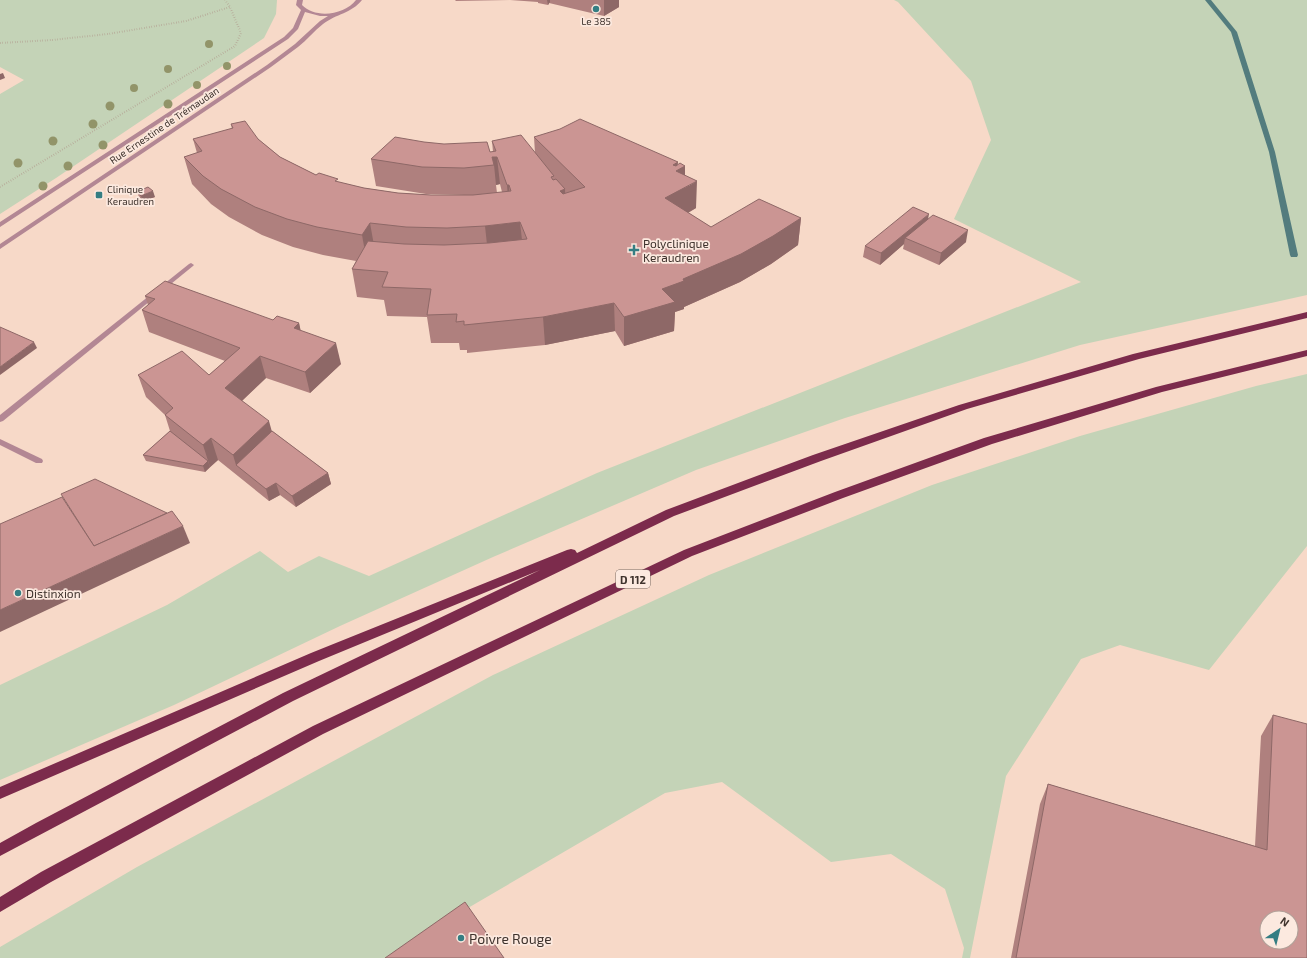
<svg xmlns="http://www.w3.org/2000/svg" width="1307" height="958" font-family="'Exo 2',sans-serif">
	<style>
		.green { fill: #c4d3b7 }
		.lines { fill: none; stroke-linecap: round; stroke-linejoin: round }
		.stream { fill: #537c7e; fill-rule: evenodd }
		.path { stroke: #b0998c; stroke-width: 2; stroke-dasharray: 0.5 2; stroke-linecap: butt }
		.service { fill: #b38794; fill-rule: evenodd }
		.tertiary { fill: #b38794; fill-rule: evenodd }
		.trunk { fill: #7c2b4c; fill-rule: evenodd }
		.tree { fill: #929469 }
		.wall { fill: #af807e; fill-rule: evenodd }
		.shaded-wall { fill: #8e6867 }
		.building { fill: #cb9593; stroke: #8e6867; fill-rule: evenodd }
		.poi-dot { fill: #357e83; stroke: #fce9df; stroke-width: 1.5 }
		.labels { text-anchor: middle; dominant-baseline: central; stroke-width: 3.5; stroke-linejoin: round; paint-order: stroke }
		.far-poi-label { font-size: 10px; fill: #3f332d; stroke: #fce9df }
		.far-street-label { font-size: 10px; fill: #3f332d; stroke: #fce9df }
		.shield { fill: #fce9df; stroke: #786a62; stroke-width: 1 }
		.shield-label { font-size: 11px; font-weight: bold; fill: #3f332d }
		.poi-label { font-size: 12px; fill: #3f332d; stroke: #fce9df; text-anchor: start }
		.near-poi-label { font-size: 14px; fill: #3f332d; stroke: #fce9df; text-anchor: start }
	</style>
	<rect width="100%" height="100%" fill="#f7d9c8"/>
	<g class="green">
		<polygon points="0,0 277,0 276,14 264,38 56,178 0,214 0,94 24,80 0,67"/>
		<polygon points="894,0 1307,0 1307,295 1080,345 845,418 696,470 493,557 340,626 174,705 0,780 0,685 167,605 260,551 288,572 319,556 369,576 597,473 1081,282 954,219 991,140 971,81 898,2"/>
		<polygon points="1307,374 1307,546 1209,670 1120,645 1081,659 1006,776 970,958 962,958 964,948 945,889 891,854 831,862 722,782 665,793 437,926 387,958 0,958 0,947 137,867 493,675 709,575 932,485 1080,436 1256,386"/>
	</g>
	<g class="lines">
		<polygon class="stream" points="1205,0 1211,0 1237,32 1275,152 1298,255 1297,257 1291,257 1290,255 1269,152 1231,32"/>
		<g class="path">
			<polyline points="0,43 52,40 108,34 186,21 230,7"/>
			<polyline points="0,187 235,46 241,33 230,7 225,0"/>
		</g>
		<g class="service">
			<polygon points="191,263 194,265 193,266 3,421 0,422 0,415 189,264"/>
			<polygon points="0,439 42,459 43,461 42,463 36,463 0,445"/>
		</g>
		<path class="tertiary" d="M297,0H303L302,5C315,19 345,15 356,0H362C352,13 336,14 323,24C314,31 307,40 298,47C289,54 280,60 271,67L0,249V244L267,65L295,44L320,21L328,16H320L305,12L298,29L288,39L0,227V222L284,37L293,28L301,10L296,5Z"/>
		<g class="trunk">
			<polygon points="1307,312 1307,318 1139,359 967,409 821,461 674,516 293,701 0,856 0,843 36,823 283,693 540,570 319,661 0,799 0,787 311,653 567,550 571,549 575,550 577,553 666,510 813,455 959,405 1133,354"/>
			<polygon points="1307,350 1307,356 1162,392 992,444 843,498 692,556 323,734 51,882 0,912 0,897 41,872 313,726 684,550 835,492 984,438 1156,387"/>
		</g>
	</g>
	<g class="tree">
		<circle cx="209" cy="44" r="4"/>
		<circle cx="227" cy="66" r="4"/>
		<circle cx="168" cy="69" r="4"/>
		<circle cx="197" cy="85" r="4"/>
		<circle cx="134" cy="88" r="4"/>
		<circle cx="168" cy="104" r="4.5"/>
		<circle cx="110" cy="106" r="4.5"/>
		<circle cx="93" cy="124" r="4.5"/>
		<circle cx="53" cy="141" r="4.5"/>
		<circle cx="103" cy="145" r="4.5"/>
		<circle cx="18" cy="163" r="4.5"/>
		<circle cx="68" cy="166" r="4.5"/>
		<circle cx="43" cy="186" r="4.5"/>
	</g>
	<g class="wall">
		<polygon points="455,0 619,0 619,7 604,16 549,3 548,5 538,3 538,2 510,0 456,1"/>
		<path d="M231,124L258,139L280,157L316,175L338,182L364,188L398,193L431,195H464L426,194L376,186L371,159L424,142L490,152H493L492,141L535,153L534,137L678,162L677,165L685,166V175L696,208L688,213L711,227L801,218L798,245L771,264L740,282L684,307V309L675,312L674,331L624,346L615,331L545,345L467,353V350H460L459,343H431L427,317L387,316L384,300L357,297L352,269L356,261L323,255L293,247L262,235L229,217L211,204L192,184L184,157L197,153L193,139L232,129ZM500,184L502,192L497,193L496,185Z"/>
		<polygon points="137,192 155,197 143,201 139,197"/>
		<polygon points="928,219 966,242 939,265 903,249 904,244 880,265 863,257 865,246"/>
		<polygon points="145,296 273,320 299,323 300,330 341,364 310,393 266,378 242,401 272,431 328,473 331,484 296,507 280,495 269,501 218,460 205,472 146,461 143,455 170,431 165,415 146,397 138,375 209,375 225,361 149,332 142,310 148,305"/>
		<polygon points="1273,715 1307,958 1011,958 1040,804 1048,784 1255,846 1261,736"/>
	</g>
	<g class="shaded-wall">
		<polygon points="547,0 550,0 550,2 548,5"/>
		<polygon points="604,0 619,0 619,7 604,16"/>
		<polygon points="3,73 5,78 0,80 0,74"/>
		<polygon points="492,157 497,157 500,184 496,185 494,165"/>
		<polygon points="678,162 677,170 685,166 685,188 697,181 696,208 665,226 665,198 673,165"/>
		<polygon points="507,185 509,185 511,213 509,213"/>
		<polygon points="565,189 566,217 560,191"/>
		<polygon points="153,191 155,197 143,201 141,196"/>
		<polygon points="929,214 927,225 905,238 904,244 880,265 881,253"/>
		<polygon points="801,218 798,245 771,264 740,282 684,307 684,309 675,312 674,331 624,346 624,317 662,289 683,279"/>
		<polygon points="520,222 523,249 488,254 485,226"/>
		<polygon points="370,223 375,251 367,263 362,235"/>
		<polygon points="968,230 966,242 939,265 941,253"/>
		<polygon points="614,303 615,331 545,345 543,317"/>
		<polygon points="299,323 304,345 294,328"/>
		<polygon points="34,342 37,348 0,375 0,367"/>
		<polygon points="336,343 341,364 310,393 305,372"/>
		<polygon points="260,356 266,378 232,410 225,388"/>
		<polygon points="269,421 275,443 236,465 233,455"/>
		<polygon points="211,438 218,460 210,467 203,445"/>
		<polygon points="208,461 210,467 205,472 203,466"/>
		<polygon points="328,473 331,484 296,507 292,496"/>
		<polygon points="276,483 280,495 269,501 266,489"/>
		<polygon points="183,526 190,543 0,632 0,610"/>
	</g>
	<g class="building">
		<polygon points="580,119 678,162 673,165 676,166 680,163 685,166 676,171 697,181 665,198 711,227 759,199 801,218 773,236 741,254 683,279 684,281 662,289 675,302 624,317 614,303 543,317 464,325 464,321 456,322 457,314 427,315 431,289 382,287 388,272 352,269 368,241 404,244 444,245 489,243 527,239 520,222 485,226 447,228 406,227 370,223 362,235 317,227 287,219 255,207 221,189 203,176 184,157 202,151 193,139 233,128 231,124 245,121 258,139 280,157 316,175 319,173 338,179 335,181 364,188 398,193 431,195 473,195 511,191 509,185 507,185 497,157 492,157 494,165 464,168 422,167 371,159 395,137 424,142 444,144 487,142 490,152 496,151 492,141 521,135 554,176 551,177 553,180 556,179 565,189 560,191 563,194 585,187 534,137 560,129"/>
		<polygon points="148,187 153,191 141,196 137,192"/>
		<polygon points="913,207 929,214 881,253 865,246"/>
		<polygon points="933,215 968,230 941,253 905,238"/>
		<polygon points="165,281 273,320 277,316 299,323 294,328 336,343 305,372 260,356 225,388 269,421 233,455 211,438 203,445 165,415 173,408 138,375 182,351 209,375 240,348 142,310 155,299 145,296"/>
		<polygon points="0,327 34,342 0,367"/>
		<polygon points="170,431 208,461 203,466 143,455"/>
		<polygon points="272,431 328,473 292,496 276,483 266,489 236,465"/>
		<polygon points="95,479 167,513 94,546 61,494"/>
		<polygon points="62,497 94,546 172,511 183,526 0,610 0,524"/>
		<path d="M1273,715L1307,724V958H1016L1048,784L1267,850ZM1267,918H1291V942H1267Z"/>
		<polygon points="465,902 504,958 385,958"/>
	</g>
	<g class="poi-dot">
		<circle cx="596" cy="9" r="4"/>
		<rect x="95" y="191" width="8" height="8" rx="2"/>
		<path d="M632 244h4v4h4v4h-4v4h-4v-4h-4v-4h4z"/>
		<circle cx="18" cy="593" r="4"/>
		<circle cx="461" cy="938" r="4"/>
	</g>
	<g class="labels">
		<g class="far-poi-label">
			<text x="596" y="21">Le 385</text>
			<text x="107" y="189" text-anchor="start">Clinique<tspan x="107" dy="12">Keraudren</tspan></text>
		</g>
		<g class="far-street-label">
			<text transform="translate(164 125) rotate(-34)">Rue Ernestine de Trémaudan</text>
		</g>
		<rect class="shield" x="616" y="570" width="34" height="18" rx="3"/>
		<g class="shield-label">
			<text x="633" y="579">D 112</text>
		</g>
		<g class="poi-label">
			<text x="643" y="243">Polyclinique<tspan x="643" dy="14">Keraudren</tspan></text>
			<text x="26" y="593">Distinxion</text>
		</g>
		<g class="near-poi-label">
			<text x="469" y="938">Poivre Rouge</text>
		</g>
	</g>
	<g transform="translate(1279 930) rotate(35)"><circle r="19" fill="#fce9df" stroke="#b0a098"/>
	<path d="M0-3L7 15L0 10L-7 15Z" fill="#357e83"/>
	<text y="-6" font-size="11" font-weight="bold" text-anchor="middle" fill="#3f332d">N</text>
	</g>
</svg>
